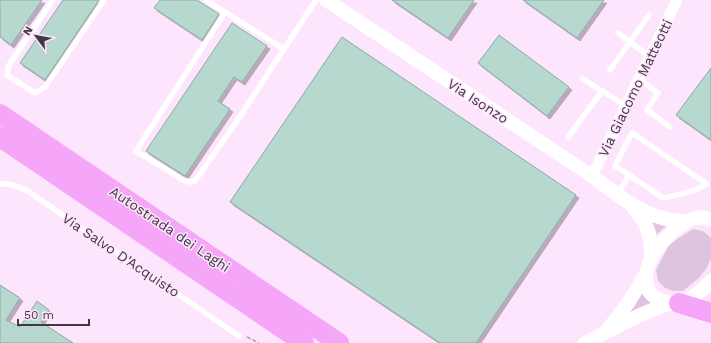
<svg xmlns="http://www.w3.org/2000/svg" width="711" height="343" font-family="'Work Sans',sans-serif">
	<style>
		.green { fill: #dfc4df }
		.building { fill: #b6d8cf; stroke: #8aaba2; filter: url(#shadow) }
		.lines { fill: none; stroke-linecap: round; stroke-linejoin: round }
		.path { stroke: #af9eaf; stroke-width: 1.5; stroke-dasharray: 4 2; stroke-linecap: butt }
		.service { stroke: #fff; stroke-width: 5.5 }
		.minor { stroke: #fff; stroke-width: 11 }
		.tertiary { stroke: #fff; stroke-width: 14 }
		.motorway { stroke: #f6a6f8; stroke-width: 20 }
		.labels { text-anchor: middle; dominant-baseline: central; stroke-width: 3; stroke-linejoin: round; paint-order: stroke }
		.street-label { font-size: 14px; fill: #413841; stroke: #fde6fd }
	</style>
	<defs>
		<filter id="shadow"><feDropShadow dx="3" dy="3" stdDeviation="0" flood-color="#0004"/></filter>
	</defs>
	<rect width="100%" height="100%" fill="#fde6fd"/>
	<g class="green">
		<polygon points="652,220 666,226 657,234"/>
		<polygon points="693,229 703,231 711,238 711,259 706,269 699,278 683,291 674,291 665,288 658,281 656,270 668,247 677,239"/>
		<polygon points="640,291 646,299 652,304 627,316"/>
	</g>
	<g class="building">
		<polygon points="0,0 42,0 11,45 0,37"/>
		<polygon points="63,0 99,0 45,80 20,63"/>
		<polygon points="160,0 197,0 219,14 202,40 154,8"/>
		<polygon points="392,0 474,0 448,38"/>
		<polygon points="523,0 604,0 577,38"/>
		<polygon points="232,23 267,46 242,82 234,77 218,101 230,109 185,176 146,151"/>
		<polygon points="499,35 569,87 547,116 478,63"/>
		<polygon points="342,37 576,195 476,343 440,343 230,202"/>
		<polygon points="711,68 711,140 676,115"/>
		<polygon points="0,285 20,298 6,320 20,327 37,301 49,310 41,322 73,343 0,343"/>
	</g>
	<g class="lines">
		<polyline class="path" points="247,337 259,343"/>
		<g class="service">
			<polyline points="53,0 9,65 7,75 35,93 45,87 104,0"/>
			<polyline points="206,0 225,12 136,151 183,180 190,182 195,181 235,124 316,0"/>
			<polyline points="225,12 284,49"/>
			<polyline points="618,33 650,57"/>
			<polyline points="610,70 649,15"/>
			<polyline points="583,79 626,106"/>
			<polyline points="639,79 658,93 647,110 670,127"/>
			<polyline points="568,137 602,91"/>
			<path d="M0,184C12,183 19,187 29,192L239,336"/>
			<path d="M618,194L629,175L663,198C679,195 693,192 707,184L632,133L615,166L629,175"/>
		</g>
		<polyline class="minor" points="592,176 677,0"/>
		<g class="tertiary">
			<path d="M326,0L592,176C612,190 632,208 656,216C666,220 676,221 687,221"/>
			<path d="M633,207C649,227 651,233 651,259"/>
			<path d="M711,220C699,214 690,219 680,226C664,237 641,264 647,285C648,292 654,297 660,300C681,309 698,295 711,281"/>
			<polyline points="609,328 628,303 646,274"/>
			<path d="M585,343C613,329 641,312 672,303"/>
		</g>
		<g class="motorway">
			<polyline points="0,114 339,343"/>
			<polyline points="0,137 304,343"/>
			<polyline points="679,303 711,313"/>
		</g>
	</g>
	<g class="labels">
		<g class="street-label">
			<text transform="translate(635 88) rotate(-64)">Via Giacomo Matteotti</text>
			<text transform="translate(478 101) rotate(33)">Via Isonzo</text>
			<text transform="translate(170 229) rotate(34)">Autostrada dei Laghi</text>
			<text transform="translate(121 255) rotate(34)">Via Salvo D'Acquisto</text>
		</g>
	</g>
	<g transform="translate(36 36) rotate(302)" stroke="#fde6fd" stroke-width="3" paint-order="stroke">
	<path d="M0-3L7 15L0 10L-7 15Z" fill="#413841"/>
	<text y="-6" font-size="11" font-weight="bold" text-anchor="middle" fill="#413841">N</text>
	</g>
	<path d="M18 319v6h71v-6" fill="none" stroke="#413841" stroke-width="2"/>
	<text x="24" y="319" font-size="12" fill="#413841" stroke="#fde6fd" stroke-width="3" paint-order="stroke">50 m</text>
</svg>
